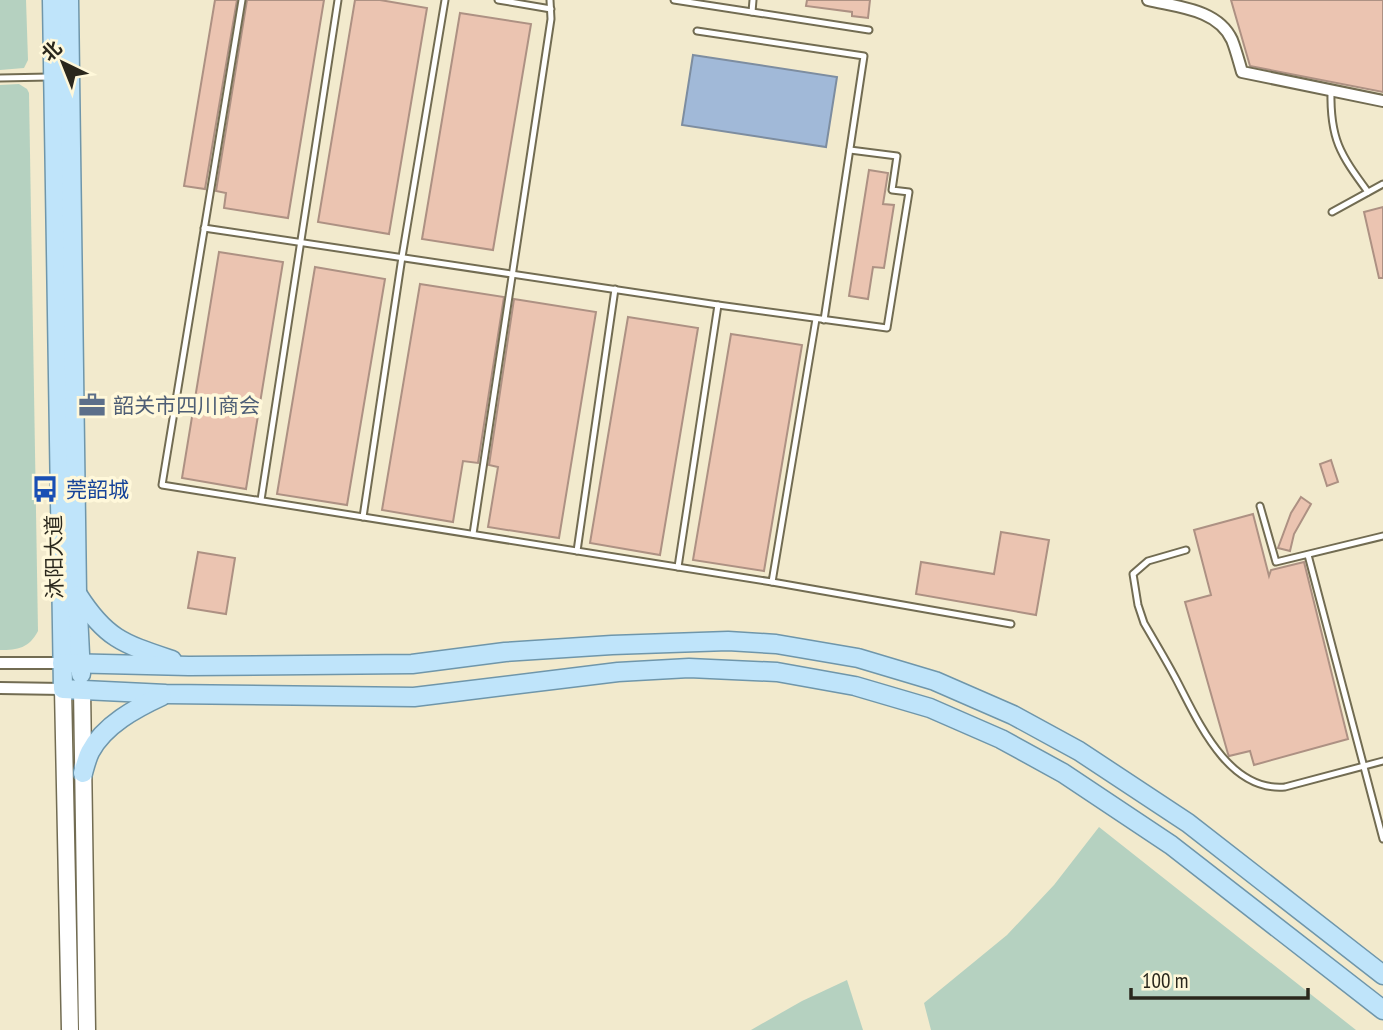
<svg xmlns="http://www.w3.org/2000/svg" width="1383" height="1030" font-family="'PT Sans Narrow','Noto Sans SC',sans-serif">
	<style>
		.green { fill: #b5d1c0 }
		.water { fill: #a1b9d8; stroke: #7d8da0; stroke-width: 2 }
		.building { fill: #ebc4b1; stroke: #ad9183; stroke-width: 2 }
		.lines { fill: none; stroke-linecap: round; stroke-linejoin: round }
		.service-casing { stroke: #726c52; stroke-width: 9 }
		.minor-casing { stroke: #726c52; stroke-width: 14 }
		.secondary-casing { stroke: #726c52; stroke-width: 19 }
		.primary-casing { stroke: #6f96aa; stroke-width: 21 }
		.service { stroke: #fff; stroke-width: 5 }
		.minor { stroke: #fff; stroke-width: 10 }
		.secondary { stroke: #fff; stroke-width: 16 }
		.primary { stroke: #bfe4fa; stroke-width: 18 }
		.labels { text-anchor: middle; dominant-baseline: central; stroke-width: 7; stroke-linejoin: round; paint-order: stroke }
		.service-label { font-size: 21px; fill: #4e5e75; stroke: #fff8da; text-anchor: start }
		.transit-label { font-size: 21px; fill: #164399; stroke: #fff8da; text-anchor: start }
		.street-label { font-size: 21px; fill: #2a271c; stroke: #fff8da }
	</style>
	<rect width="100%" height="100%" fill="#f2eacd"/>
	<g class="green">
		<polygon points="0,0 26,0 28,60 24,68 0,70"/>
		<path d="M19,84L27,89L29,93L38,631C29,648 18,650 0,650V85Z"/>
		<polygon points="1099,827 1356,1030 931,1030 924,1003 1007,935 1054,885"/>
		<polygon points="847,980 863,1030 751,1030 802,1001"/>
	</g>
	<polygon class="water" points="693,55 837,77 826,147 682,125"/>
	<g class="building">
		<polygon points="215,0 237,0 205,189 184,186"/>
		<polygon points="247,0 324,0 288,218 224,208 226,193 216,191"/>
		<polygon points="355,0 380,0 427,8 389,234 318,222"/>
		<polygon points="807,0 870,0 868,18 852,16 852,12 806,6"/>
		<polygon points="1231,0 1383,0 1383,92 1250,66"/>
		<polygon points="460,13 531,24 493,250 422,239"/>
		<polygon points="869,170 888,173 883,204 894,205 884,268 873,267 868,299 849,296"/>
		<polygon points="1383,207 1383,278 1379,278 1364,212"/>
		<polygon points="219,252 283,262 246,489 182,478"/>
		<polygon points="315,267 385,279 347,505 277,494"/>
		<polygon points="420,284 504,297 478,463 463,461 453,522 382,510"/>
		<polygon points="514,299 596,312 559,538 488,527 498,467 489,465"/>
		<polygon points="628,317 698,328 660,555 590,543"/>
		<polygon points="731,334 802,345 764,571 693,560"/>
		<polygon points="1331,460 1338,482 1327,486 1320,464"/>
		<polygon points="1301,497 1311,504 1294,534 1290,551 1278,548 1291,513"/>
		<polygon points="1253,514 1269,576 1271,570 1304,562 1348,739 1254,765 1250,751 1229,756 1228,754 1185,602 1211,595 1194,530"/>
		<polygon points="1001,532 1049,540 1036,615 916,594 921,562 994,574"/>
		<polygon points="198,552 235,558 226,614 188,608"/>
	</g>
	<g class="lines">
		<defs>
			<g id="service">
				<polyline points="242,0 162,485 772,582 816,319"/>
				<polyline points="498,0 551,9"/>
				<polyline points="674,0 869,30"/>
				<polyline points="752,12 753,0"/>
				<polyline points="697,31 864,56 824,320"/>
				<polyline points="0,78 49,77"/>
				<path d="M1331,91C1330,139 1340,154 1368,192"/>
				<polyline points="1332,212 1383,184"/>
				<polyline points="204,228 718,305 887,328 909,192 892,190 897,156 850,150"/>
				<polyline points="261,500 338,0"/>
				<polyline points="1260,506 1276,562 1383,536"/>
				<polyline points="363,517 402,257 445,0"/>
				<polyline points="473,534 551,19 550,0"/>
				<path d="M1186,550L1148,561L1133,574L1138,605L1144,623C1155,642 1166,660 1176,679C1198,721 1228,792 1285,787L1383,761"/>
				<polyline points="577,551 615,289"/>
				<polyline points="1308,555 1383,839"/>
				<polyline points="678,567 718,305"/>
				<polyline points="772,582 1011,624"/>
			</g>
			<g id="minor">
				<path d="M1148,0C1177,7 1218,9 1232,40C1236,50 1239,62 1242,72L1383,101"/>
				<polyline points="0,663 62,663"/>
				<polyline points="0,688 63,689"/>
			</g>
			<g id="secondary">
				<polyline points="82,688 87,1030"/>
				<polyline points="63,689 70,1030"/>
			</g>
			<g id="primary">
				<polyline points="52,0 63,689 166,694 414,697 618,672 689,668 777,672 855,686 930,708 1001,739 1063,773 1171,845 1383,1010"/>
				<polyline points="69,0 77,594 81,674"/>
				<path d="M78,595C106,639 124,644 172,660"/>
				<polyline points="62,663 189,666 412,664 505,652 612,645 728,641 776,644 858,658 935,681 1013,715 1079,751 1188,823 1383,975"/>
				<path d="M83,773C85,766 87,758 90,752C104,725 136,708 162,696"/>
			</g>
		</defs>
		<use href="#service" class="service-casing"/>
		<use href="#minor" class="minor-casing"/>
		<use href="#secondary" class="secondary-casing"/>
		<use href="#primary" class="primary-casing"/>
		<use href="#service" class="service"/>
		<use href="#minor" class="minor"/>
		<use href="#secondary" class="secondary"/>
		<use href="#primary" class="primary"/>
	</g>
	<defs>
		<symbol id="office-bare" viewBox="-9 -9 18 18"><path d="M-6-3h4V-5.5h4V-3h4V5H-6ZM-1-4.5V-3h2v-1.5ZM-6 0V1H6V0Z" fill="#5c6f8a" stroke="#fff8da" stroke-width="2.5" paint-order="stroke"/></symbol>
		<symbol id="bus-bare" viewBox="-9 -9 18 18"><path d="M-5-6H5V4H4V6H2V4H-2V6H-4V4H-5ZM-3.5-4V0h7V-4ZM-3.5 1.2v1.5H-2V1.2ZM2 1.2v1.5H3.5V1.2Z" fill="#1a4fb4" stroke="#fff8da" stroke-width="2.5" paint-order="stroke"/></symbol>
	</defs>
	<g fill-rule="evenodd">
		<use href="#office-bare" x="73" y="386" width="38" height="38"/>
		<use href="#bus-bare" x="26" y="470" width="38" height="38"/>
	</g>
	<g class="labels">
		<g class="service-label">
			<text x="113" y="405">韶关市四川商会</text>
		</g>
		<g class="transit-label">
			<text x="66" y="489">莞韶城</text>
		</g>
		<g class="street-label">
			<text transform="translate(54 557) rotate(-91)">沐阳大道</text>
		</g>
	</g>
	<g transform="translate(63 63) rotate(317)" stroke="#fff8da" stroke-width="5" paint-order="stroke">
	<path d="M0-5L12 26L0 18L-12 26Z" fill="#2a271c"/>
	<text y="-10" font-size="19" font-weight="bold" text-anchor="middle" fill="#2a271c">北</text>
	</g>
	<path d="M1131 988v10h177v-10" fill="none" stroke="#2a271c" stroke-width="3.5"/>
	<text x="1142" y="988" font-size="21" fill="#2a271c" stroke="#fff8da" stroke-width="5" paint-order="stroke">100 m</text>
</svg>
